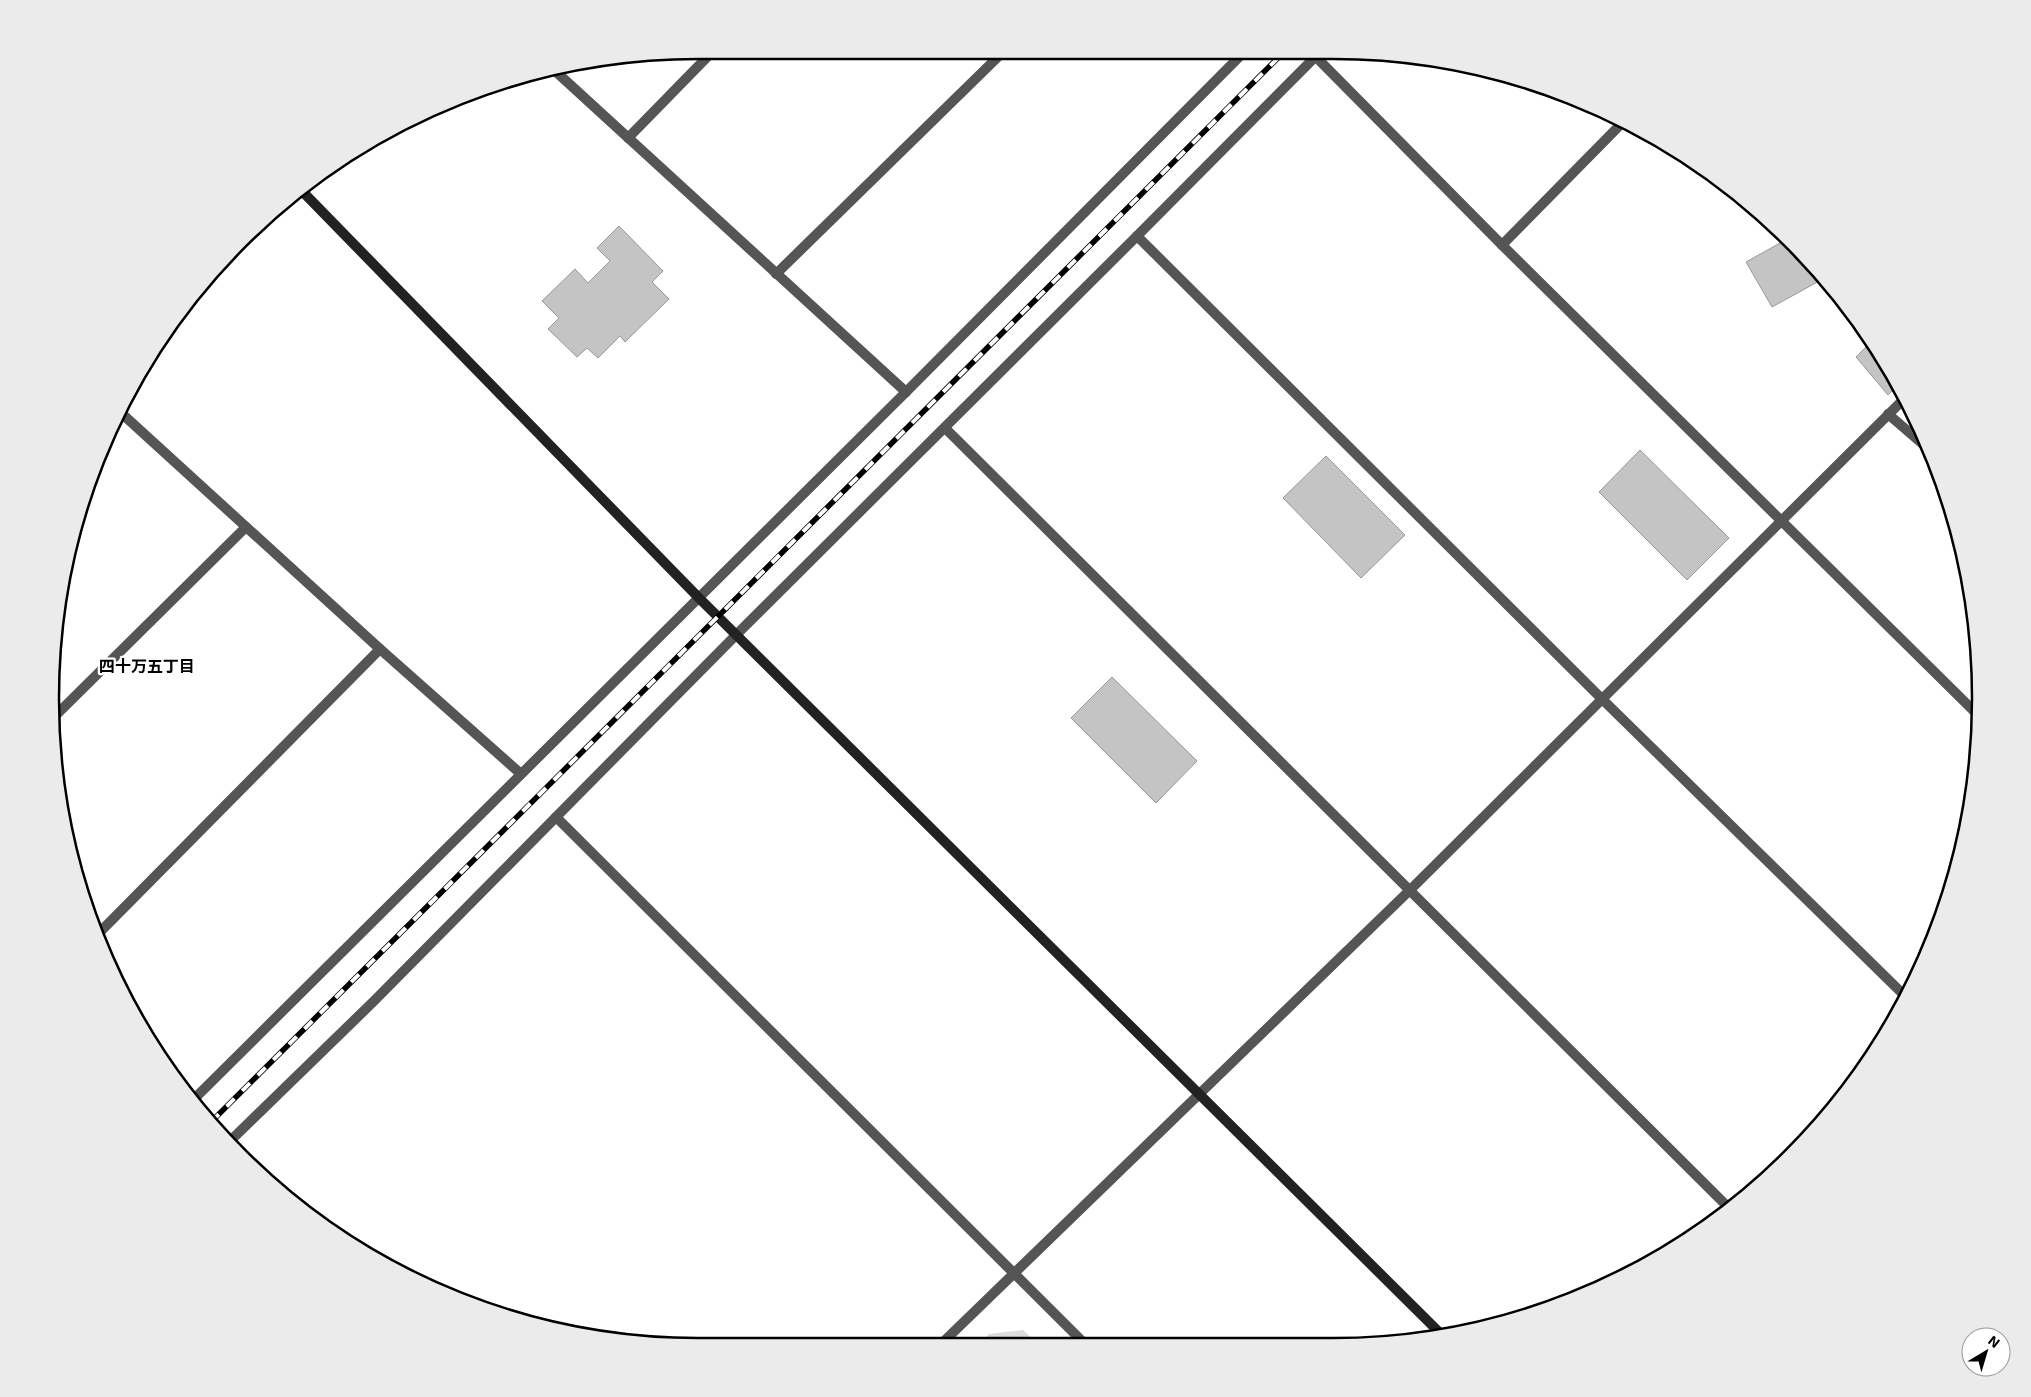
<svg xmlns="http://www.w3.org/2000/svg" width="2031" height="1397" font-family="'Exo 2','Noto Sans JP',sans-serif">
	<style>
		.green { fill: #dcdcdc }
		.building { fill: #c4c4c4; stroke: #999 }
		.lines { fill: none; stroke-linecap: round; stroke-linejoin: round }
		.street { stroke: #555; stroke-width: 10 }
		.secondary { stroke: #222; stroke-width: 10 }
		.rail-casing { stroke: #000; stroke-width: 5.5 }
		.rail { stroke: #fff; stroke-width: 4; stroke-dasharray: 11; stroke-linecap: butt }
		.labels { text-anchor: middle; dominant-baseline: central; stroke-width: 4.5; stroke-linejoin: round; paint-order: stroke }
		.neighbourhood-label { font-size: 16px; font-weight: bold; fill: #000; stroke: #fff }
		.rim { fill: none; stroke: #000; stroke-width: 2.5 }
	</style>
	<rect width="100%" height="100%" fill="#fff"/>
	<polygon class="green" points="1023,1330 1041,1347 977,1347 989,1334"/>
	<g class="building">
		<polygon points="619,226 663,271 652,282 669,299 625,342 620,336 598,358 587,348 577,357 548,329 559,318 542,301 575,269 588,283 610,261 597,248"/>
		<polygon points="1789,238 1823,279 1772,307 1746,262"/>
		<polygon points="1873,340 1897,386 1888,395 1856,357"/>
		<polygon points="1640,450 1729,538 1687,580 1599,492"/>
		<polygon points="1326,456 1405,535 1361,578 1283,498"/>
		<polygon points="1112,677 1197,761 1156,803 1071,718"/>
	</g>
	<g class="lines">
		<g class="street">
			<polyline points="1316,57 1502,245 1979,716"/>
			<polyline points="553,69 906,392"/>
			<polyline points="628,138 714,50"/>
			<polyline points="1137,236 1322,50"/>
			<polyline points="1502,245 1623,122"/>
			<polyline points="209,273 215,267"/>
			<polyline points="776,274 1005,50"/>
			<polyline points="119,411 380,649 521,774"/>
			<polyline points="1888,414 1932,452"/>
			<polyline points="945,428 1731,1210"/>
			<polyline points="52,719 246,527"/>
			<polyline points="556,817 1088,1347"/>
			<polyline points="99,933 380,649"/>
			<polyline points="193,1100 906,392 1246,50"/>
			<polyline points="228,1143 374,1001 736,635 1137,236 1603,700 1905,996"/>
			<polyline points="938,1347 1410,890 1904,399"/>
		</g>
		<polyline class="secondary" points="302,191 699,598 1443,1336"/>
		<defs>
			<polyline id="rail" points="211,1122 1286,50"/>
		</defs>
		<use href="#rail" class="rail-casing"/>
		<use href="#rail" class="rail"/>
	</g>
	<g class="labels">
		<g class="neighbourhood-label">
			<text x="147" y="665">四十万五丁目</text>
		</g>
	</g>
	<path d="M0 0H2031V1397H0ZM698 59H1333A639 639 0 0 1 1972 698V699A639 639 0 0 1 1333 1338H698A639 639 0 0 1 59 699V698A639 639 0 0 1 698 59Z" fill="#ebebeb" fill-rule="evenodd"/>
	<path class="rim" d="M698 59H1333A639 639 0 0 1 1972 698V699A639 639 0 0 1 1333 1338H698A639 639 0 0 1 59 699V698A639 639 0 0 1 698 59Z"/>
	<g transform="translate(1986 1352) rotate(38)"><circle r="24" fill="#ffffff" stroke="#999999"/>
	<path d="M0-4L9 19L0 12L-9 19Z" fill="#000000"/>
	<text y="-8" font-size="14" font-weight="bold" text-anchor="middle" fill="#000000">N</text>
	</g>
</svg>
